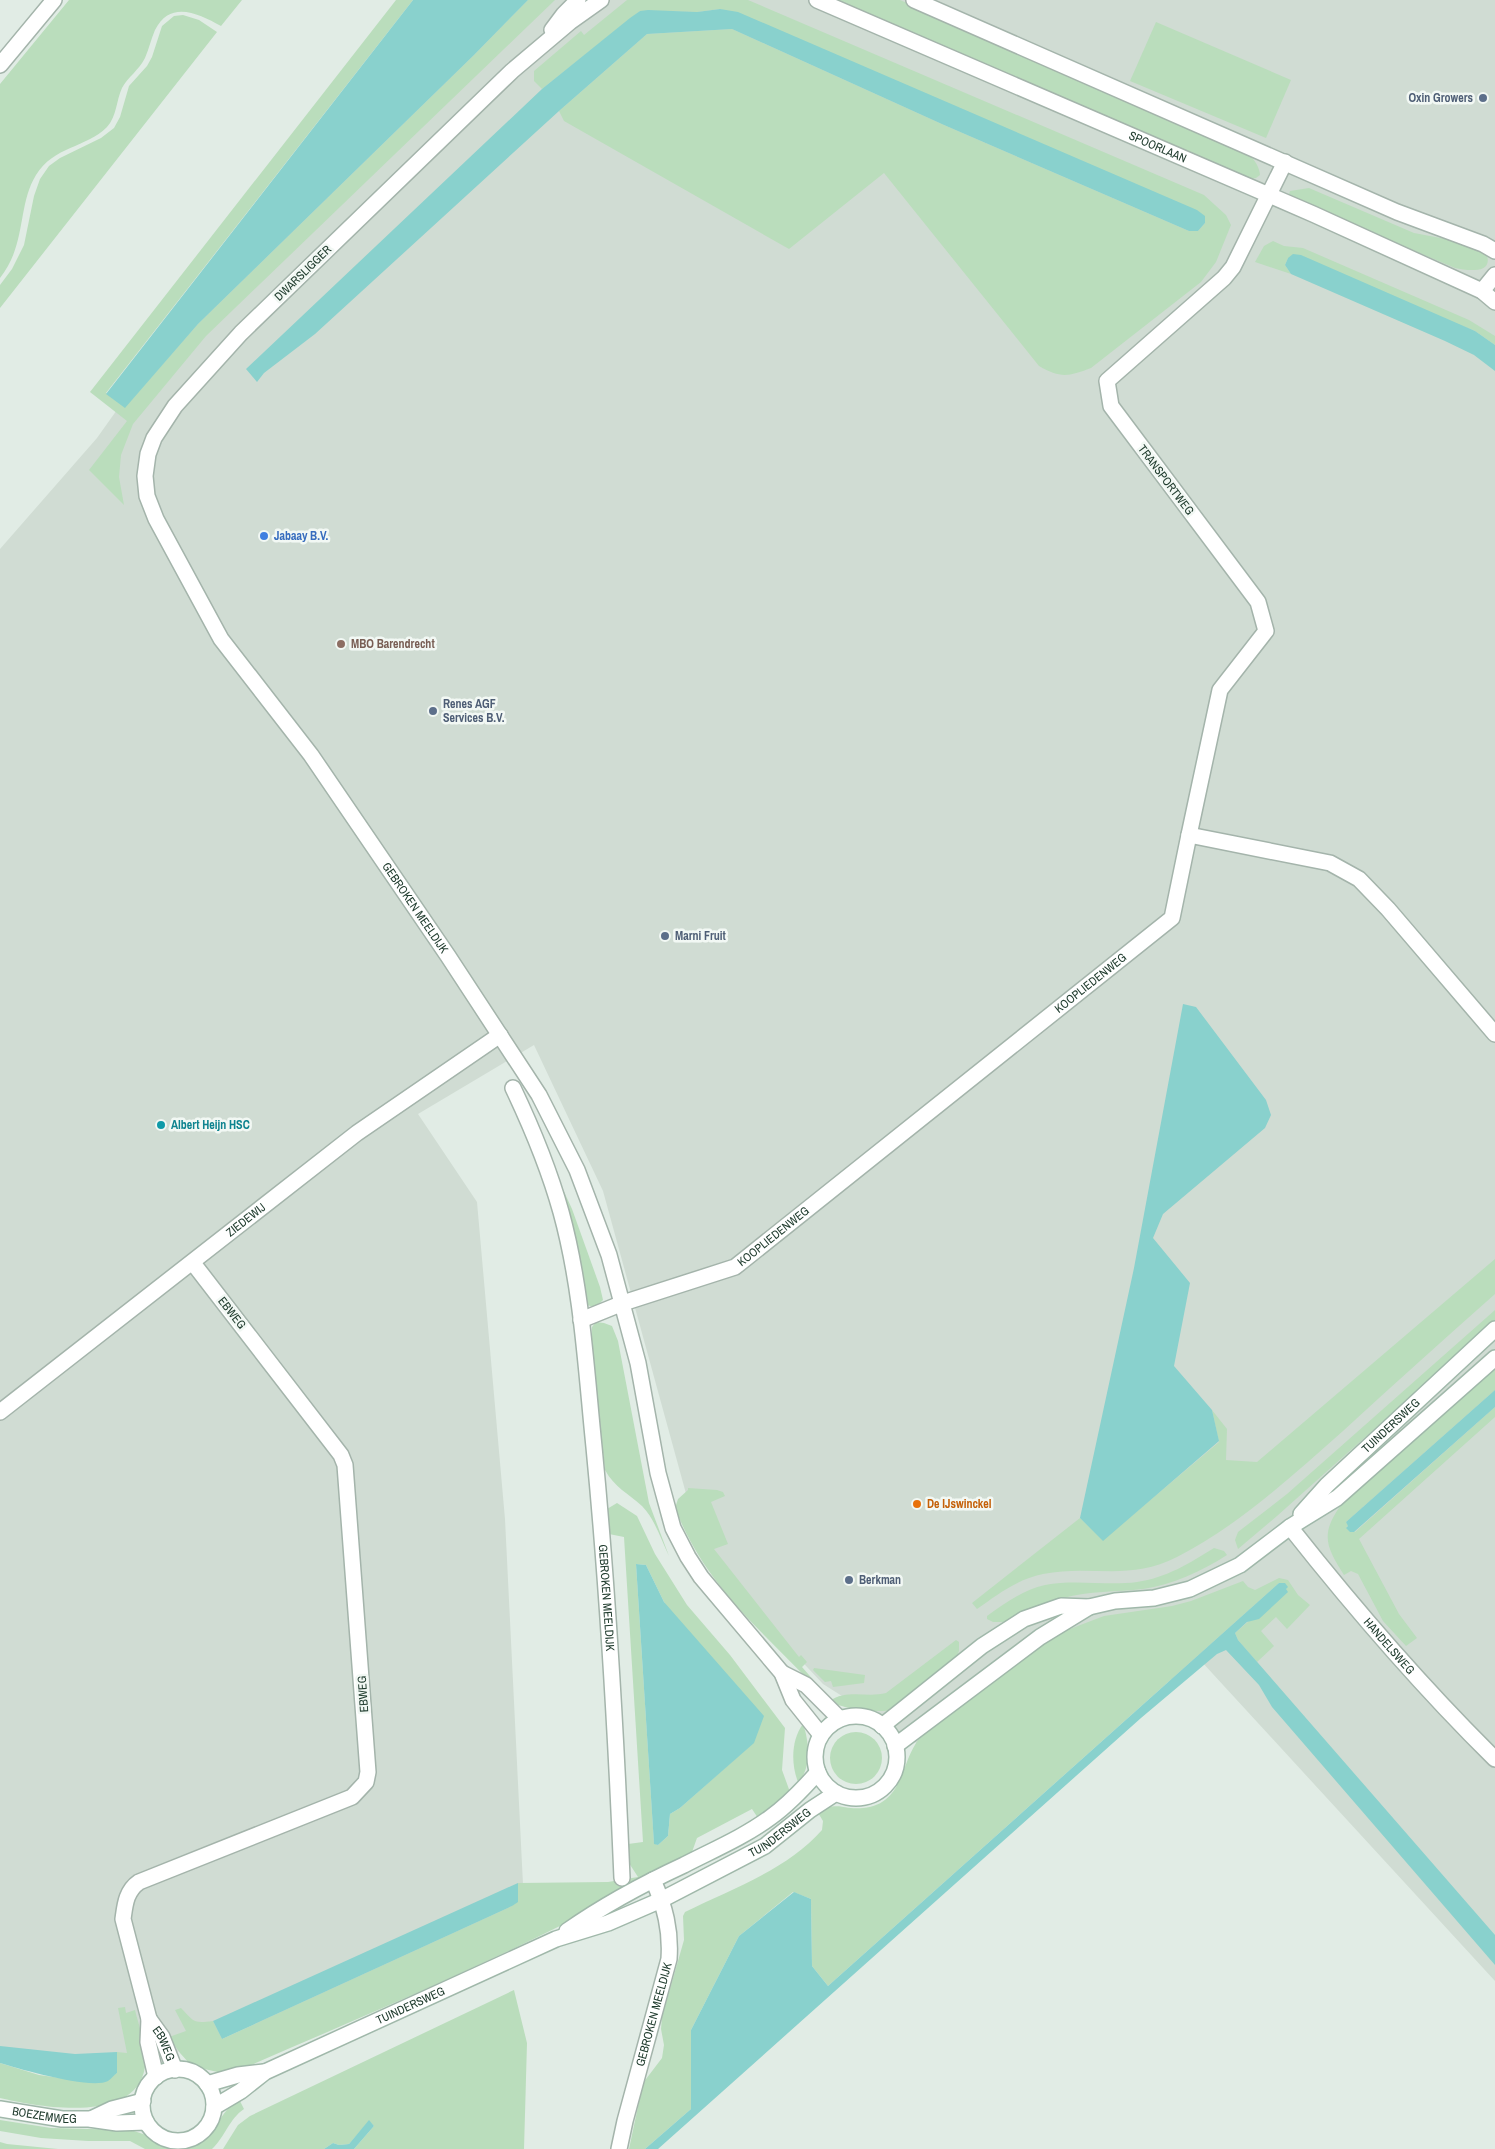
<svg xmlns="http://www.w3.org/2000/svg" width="1495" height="2149" font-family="'Archivo Narrow',sans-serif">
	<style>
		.built { fill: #d0dcd3 }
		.green { fill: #baddbc; fill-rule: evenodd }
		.water { fill: #89d1cd }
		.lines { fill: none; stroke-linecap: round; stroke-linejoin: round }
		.minor-casing { stroke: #a4b4ab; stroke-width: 18 }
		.secondary-casing { stroke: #a0b8aa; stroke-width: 18 }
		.minor { stroke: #fff; stroke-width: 15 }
		.secondary { stroke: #fff; stroke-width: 15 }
		.service-dot { fill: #5c6f8a; stroke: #f2f8f4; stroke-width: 2 }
		.shop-dot { fill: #3f7fe0; stroke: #f2f8f4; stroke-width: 2 }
		.education-dot { fill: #8d6e63; stroke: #f2f8f4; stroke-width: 2 }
		.culture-dot { fill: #0f9aa8; stroke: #f2f8f4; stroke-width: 2 }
		.food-dot { fill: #e8710a; stroke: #f2f8f4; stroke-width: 2 }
		.labels { text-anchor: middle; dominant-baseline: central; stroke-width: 5; stroke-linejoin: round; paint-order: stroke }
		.service-label { font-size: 12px; font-weight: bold; fill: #4e5e75; stroke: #f2f8f4; text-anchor: start }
		.street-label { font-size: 12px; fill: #213d2f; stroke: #f2f8f4 }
		.shop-label { font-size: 12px; font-weight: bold; fill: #366cbe; stroke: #f2f8f4; text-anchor: start }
		.education-label { font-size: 12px; font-weight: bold; fill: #785e54; stroke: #f2f8f4; text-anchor: start }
		.culture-label { font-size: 12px; font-weight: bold; fill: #0d838f; stroke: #f2f8f4; text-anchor: start }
		.food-label { font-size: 12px; font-weight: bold; fill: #c56008; stroke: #f2f8f4; text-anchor: start }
	</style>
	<rect width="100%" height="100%" fill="#e1ece5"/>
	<polygon class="built" points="511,0 1495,0 1495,1981 1201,1661 994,1792 823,1684 729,1584 696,1530 603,1191 534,1045 418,1114 477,1202 505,1519 524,1905 206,2046 100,2067 0,2054 0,549 97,438 195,300"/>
	<g class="green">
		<path d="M69,0H242L221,26C198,13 170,0 155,30C151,39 149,49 145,58C139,70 128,77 122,88C116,101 117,116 107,127C86,148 54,146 36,175C17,206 27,244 0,278V84Z"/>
		<polygon points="396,0 413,0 106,393 125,407 198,324 474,55 528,0 555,0 206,336 133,424 121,455 119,477 124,505 89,470 127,421 90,392"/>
		<path d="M627,0H748L1204,195L1226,215L1231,225L1216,262L1201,282L1091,368C1068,377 1060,378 1039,366L884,173L789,249L564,121L559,111L647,34L732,29L944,125L1189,231H1198L1205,223L720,9L697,12L640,11L542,89L534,81V71L581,31L584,35Z"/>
		<path d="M835,0H900L1234,144C1245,150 1259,161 1260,175L1256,178L1250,179Z"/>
		<polygon points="183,15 199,20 217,32 0,308 0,285 12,269 24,245 34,196 40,179 49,166 60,158 101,138 114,128 120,117 129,86 147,66 152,57 162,26 174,16"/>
		<polygon points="1156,22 1291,80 1266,138 1130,81"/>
		<path d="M1309,188L1414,233L1462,242L1486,253C1495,274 1468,271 1455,268L1290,198L1289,194L1290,191Z"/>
		<polygon points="1273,241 1284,246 1303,248 1469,320 1495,336 1495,345 1475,331 1288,258 1285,265 1291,274 1255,262 1264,246"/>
		<path d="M538,1135L572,1209L600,1287L603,1300C597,1306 595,1308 587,1305Z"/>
		<path d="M1495,1259V1294C1444,1339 1393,1385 1343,1431C1292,1476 1238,1526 1177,1557C1129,1582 1091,1564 1043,1574C1018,1579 998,1594 977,1609L972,1603L1080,1518L1103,1540L1219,1442L1212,1410L1227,1429L1226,1460L1257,1462Z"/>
		<polygon points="1495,1310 1495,1321 1277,1516 1238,1549 1235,1540 1238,1532 1287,1494"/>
		<path d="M596,1322L604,1323L612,1326L618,1341L649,1503L669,1556C661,1540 655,1519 642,1506C629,1494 614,1487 605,1470L591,1345L592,1327Z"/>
		<path d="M1495,1367V1390L1346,1522L1349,1526L1346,1527L1355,1532L1495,1407V1417L1359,1539L1399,1614L1417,1638L1406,1646L1383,1621L1358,1574L1351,1571L1344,1575C1326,1547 1320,1534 1341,1505Z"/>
		<path d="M688,1488L717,1490L723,1492L725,1496L711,1502L728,1544L714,1549L799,1657L801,1655L807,1662L802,1667L823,1691H819C762,1630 707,1589 675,1508L678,1499L688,1490Z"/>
		<path d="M617,1503L637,1516L655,1554L687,1605L730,1655L785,1728L782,1770L790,1792L758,1818L752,1809L697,1838L692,1852C650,1872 612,1900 570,1921C463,1975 352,2021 242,2069L222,2073L200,2068L189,2063L180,2053L169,2037L186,2031L175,2010L181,2008C194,2021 192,2024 213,2021L222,2039L512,1906L518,1883L608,1882L638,1877L627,1860L628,1844L643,1842L624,1537L609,1534L607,1509ZM636,1564L646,1565L664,1602L753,1743L680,1808L670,1814L668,1836L658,1845L654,1843Z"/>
		<path d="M1214,1548L1224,1551L1227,1555C1202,1571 1172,1585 1143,1589C1116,1592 1089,1591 1063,1598C1042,1603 1024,1615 1003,1622H993L987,1619V1616C1005,1603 1023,1590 1045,1585C1075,1579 1107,1586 1137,1582C1166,1578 1190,1563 1214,1548Z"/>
		<path d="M1279,1578L1288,1580L1298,1595L1310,1605L1287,1629L1276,1617L1261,1631L1274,1646L1257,1662L1238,1640L1235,1633L1286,1589L1285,1583H1279L828,1986L812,1966L811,1899L793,1892L739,1936L691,2030V2109L645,2149H629L643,2083L662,2058L664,2045L661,2029L662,2017L684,1940L683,1916L685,1912C731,1889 787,1870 822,1830L823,1821L817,1811C840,1801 842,1810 863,1808C904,1804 900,1763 919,1739L1036,1648L1062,1632L1104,1616L1172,1606L1191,1601L1243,1581L1248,1587L1255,1590Z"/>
		<path d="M956,1640L959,1642V1651L956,1658L891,1710C878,1713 841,1709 830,1701C846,1689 868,1698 886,1693Z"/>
		<polygon points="814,1668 865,1675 864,1683 833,1687 831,1681 825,1682 813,1670"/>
		<path d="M803,1724C809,1740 812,1769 798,1782C791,1764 791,1740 803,1724Z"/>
		<circle cx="856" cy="1758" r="26"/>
		<polygon points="514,1990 527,2043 524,2149 354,2149 374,2126 369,2121 349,2144 339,2145 333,2143 324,2149 223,2149 238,2125 250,2116"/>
		<path d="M125,2007L126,2013L135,2010C139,2027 148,2049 145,2067C136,2125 39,2107 0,2098V2063L39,2075L96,2083L117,2073V2052L127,2053L118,2008Z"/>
		<path d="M239,2099L244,2109C229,2119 225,2137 212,2149H186C218,2142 215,2114 239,2099Z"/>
		<polygon points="0,2120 51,2128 131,2130 146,2135 160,2146 172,2149 145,2149 130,2141 88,2141 41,2138 0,2131"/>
		<polygon points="0,2142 7,2144 58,2149 0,2149"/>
	</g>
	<g class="water">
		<polygon points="413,0 528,0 474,55 198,324 125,408 106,394"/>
		<polygon points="720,9 738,12 1197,210 1205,216 1205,223 1198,231 1189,231 944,125 732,29 647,34 559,111 315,334 264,373 257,382 246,369 542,89 630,18 640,11 648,10 697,12"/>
		<polygon points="1293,254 1301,255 1475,331 1495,345 1495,371 1474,355 1445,341 1291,274 1285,265 1288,258"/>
		<polygon points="1183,1004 1196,1007 1266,1100 1271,1115 1265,1128 1163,1214 1153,1238 1190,1283 1174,1366 1212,1410 1219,1441 1103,1541 1080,1518 1134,1268"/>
		<polygon points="1495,1390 1495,1407 1354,1532 1350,1532 1346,1528 1348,1526 1346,1522"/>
		<polygon points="636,1564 646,1565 664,1602 764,1716 754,1743 680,1808 670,1814 668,1836 658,1845 654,1844"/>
		<polygon points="1279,1583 1285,1583 1288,1587 1286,1589 1288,1592 1259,1619 1247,1622 1235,1633 1238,1640 1495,1935 1495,1965 1272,1707 1259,1685 1226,1650 1217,1654 1141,1718 658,2149 645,2149 691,2109 691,2030 739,1936 794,1892 811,1899 812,1966 828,1986"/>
		<polygon points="518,1883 518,1902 512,1906 222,2039 213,2021"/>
		<path d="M0,2046L75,2054L117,2052V2073C114,2075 111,2079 108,2081C91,2090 20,2069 0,2063Z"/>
		<polygon points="369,2120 374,2126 354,2149 324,2149 333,2143 339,2145 349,2144"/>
	</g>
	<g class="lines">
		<defs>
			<g id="minor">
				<path id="s1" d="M601,0L570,22L512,71L241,333L175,406L154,438L148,454L145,476L147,496L156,519L221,639L311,755L448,956L539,1095L577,1170L609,1255L638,1363L658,1473L673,1528L688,1557L701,1577L782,1673L793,1700L821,1735"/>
				<path id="s2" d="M817,0L1313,214L1482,291L1495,302"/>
				<polyline points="914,0 1397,212 1483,244 1495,251"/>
				<polyline points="552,30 564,14 578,0"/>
				<polyline points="0,65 54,0"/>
				<polyline points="1482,291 1495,275"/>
				<polyline points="1189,835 1220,690 1266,631 1258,602 1111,406 1107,381 1224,278 1233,267 1285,162"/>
				<path id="s3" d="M513,1088C532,1128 549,1169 561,1212C582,1288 586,1369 594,1447C608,1591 616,1734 622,1878"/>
				<path id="s4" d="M581,1320L623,1303L735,1267L1172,918L1189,835L1330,863L1359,879L1388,909L1495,1034"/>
				<path id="s5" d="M0,1412L357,1133L500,1035"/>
				<path id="s6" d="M1290,1527C1354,1608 1421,1686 1495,1759"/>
				<polyline points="782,1673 806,1685 840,1719"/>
				<path id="s7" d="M149,2019L162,2037L175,2070"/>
				<path d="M156,2077L148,2042L149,2019L123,1919C125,1905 126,1891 139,1882L352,1797L366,1782L368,1772L345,1465L341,1455L193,1263"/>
				<path id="s8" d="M619,2149L625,2121L669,1959C671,1930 665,1907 653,1880"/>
			</g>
			<g id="secondary">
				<path id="s9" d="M1301,1514L1327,1485L1495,1329"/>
				<circle cx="856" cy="1757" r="41"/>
				<polyline points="882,1726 982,1646 1024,1619 1061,1606 1089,1607 1115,1601 1154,1598 1190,1589 1240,1565 1290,1527 1337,1498 1495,1358"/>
				<polyline points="895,1746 1040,1637 1089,1607"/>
				<path d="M567,1931C604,1905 643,1884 684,1865C713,1850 744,1837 771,1817C789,1804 803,1789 818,1772"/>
				<circle cx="178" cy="2105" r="36"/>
				<polyline points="207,2084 238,2075 264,2072"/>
				<path id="s10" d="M214,2107L241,2091L265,2072L556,1939L608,1923L661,1900L765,1846L810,1810L836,1793"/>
				<path id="s11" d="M0,2109L62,2119H89L117,2123L146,2122"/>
				<polyline points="91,2119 112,2109 143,2101"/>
			</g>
		</defs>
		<use href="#minor" class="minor-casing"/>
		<use href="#secondary" class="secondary-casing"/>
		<use href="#minor" class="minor"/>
		<use href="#secondary" class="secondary"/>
	</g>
	<g class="service-dot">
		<circle cx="1483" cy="98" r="5"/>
		<circle cx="433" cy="711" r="5"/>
		<circle cx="665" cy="936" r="5"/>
		<circle cx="849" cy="1580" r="5"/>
	</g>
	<circle class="shop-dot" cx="264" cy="536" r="5"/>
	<circle class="education-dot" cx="341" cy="644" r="5"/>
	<circle class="culture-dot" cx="161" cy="1125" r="5"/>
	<circle class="food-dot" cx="917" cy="1504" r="5"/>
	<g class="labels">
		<g class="service-label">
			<text x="1473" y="98" text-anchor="end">Oxin Growers</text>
			<text x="443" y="704">Renes AGF<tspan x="443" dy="14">Services B.V.</tspan></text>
			<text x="675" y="936">Marni Fruit</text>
			<text x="859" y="1580">Berkman</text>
		</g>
		<g class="street-label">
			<text stroke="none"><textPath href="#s2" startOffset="371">SPOORLAAN</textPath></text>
			<text transform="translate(303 273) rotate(-44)">DWARSLIGGER</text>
			<text transform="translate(1166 480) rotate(53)">TRANSPORTWEG</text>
			<text stroke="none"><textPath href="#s1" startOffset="1180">GEBROKEN MEELDIJK</textPath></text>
			<text stroke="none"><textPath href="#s4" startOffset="618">KOOPLIEDENWEG</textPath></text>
			<text stroke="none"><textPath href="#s5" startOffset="312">ZIEDEWIJ</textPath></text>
			<text stroke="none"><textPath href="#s4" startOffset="212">KOOPLIEDENWEG</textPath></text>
			<text transform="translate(232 1313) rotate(52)">EBWEG</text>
			<text stroke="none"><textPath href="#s9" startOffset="126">TUINDERSWEG</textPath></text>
			<text stroke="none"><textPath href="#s3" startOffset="522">GEBROKEN MEELDIJK</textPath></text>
			<text stroke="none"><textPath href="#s6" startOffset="155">HANDELSWEG</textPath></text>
			<text transform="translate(363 1694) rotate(-94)">EBWEG</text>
			<text stroke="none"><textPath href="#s10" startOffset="631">TUINDERSWEG</textPath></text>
			<text stroke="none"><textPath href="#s10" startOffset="222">TUINDERSWEG</textPath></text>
			<text stroke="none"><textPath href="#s8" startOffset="139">GEBROKEN MEELDIJK</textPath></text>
			<text stroke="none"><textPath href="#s7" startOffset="29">EBWEG</textPath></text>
			<text stroke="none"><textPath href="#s11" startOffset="45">BOEZEMWEG</textPath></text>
		</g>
		<g class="shop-label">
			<text x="274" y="536">Jabaay B.V.</text>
		</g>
		<g class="education-label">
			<text x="351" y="644">MBO Barendrecht</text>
		</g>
		<g class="culture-label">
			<text x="171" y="1125">Albert Heijn HSC</text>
		</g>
		<g class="food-label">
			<text x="927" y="1504">De IJswinckel</text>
		</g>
	</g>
</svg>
